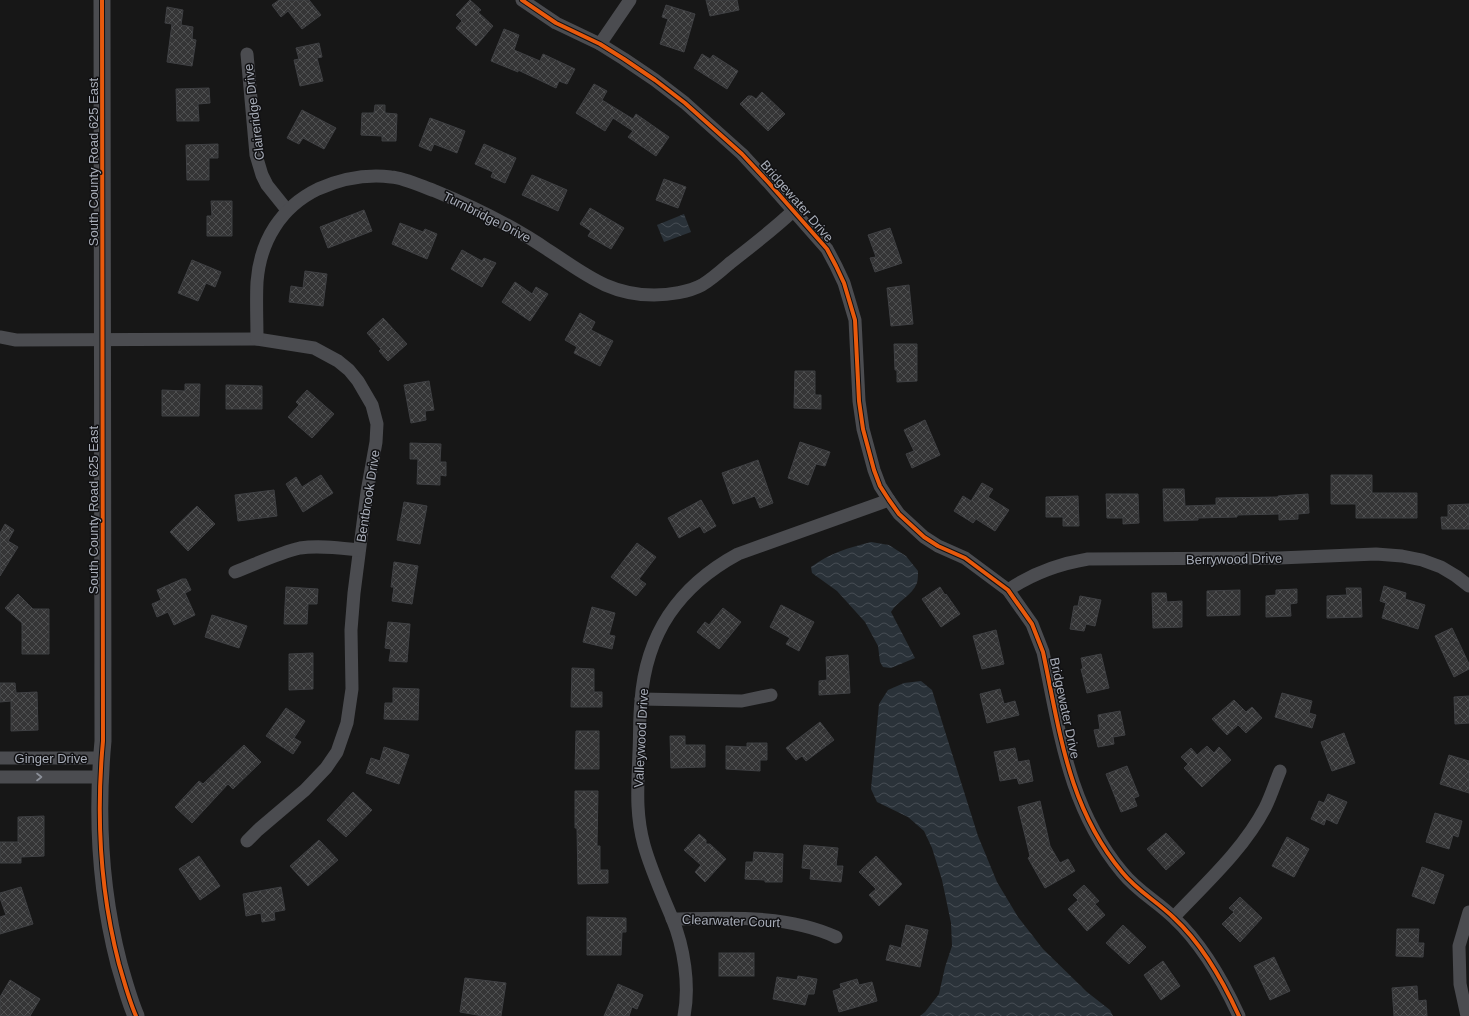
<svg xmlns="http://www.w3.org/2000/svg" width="1469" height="1016" font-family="Helvetica,sans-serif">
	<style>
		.water { fill: url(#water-waves) }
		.building { fill: url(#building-cross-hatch); stroke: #3f4043 }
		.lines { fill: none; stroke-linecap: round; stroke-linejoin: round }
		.minor { stroke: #4b4c50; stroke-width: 13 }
		.tertiary { stroke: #4b4c50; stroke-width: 17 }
		.cycleway-casing { stroke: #111113; stroke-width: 6 }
		.cycleway { stroke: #e8590c; stroke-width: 4 }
		.oneway { stroke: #8c9099 }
		.labels { text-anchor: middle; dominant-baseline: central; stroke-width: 3; stroke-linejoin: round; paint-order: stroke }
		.street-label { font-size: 13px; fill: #a8adb8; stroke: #111113 }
	</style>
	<defs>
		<pattern id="water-waves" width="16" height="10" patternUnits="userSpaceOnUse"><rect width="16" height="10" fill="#2a3239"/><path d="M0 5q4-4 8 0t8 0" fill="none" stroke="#464d54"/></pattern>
		<pattern id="building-cross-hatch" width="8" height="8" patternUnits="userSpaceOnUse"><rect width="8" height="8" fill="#353536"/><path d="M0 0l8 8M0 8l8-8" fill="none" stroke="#4f5051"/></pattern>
	</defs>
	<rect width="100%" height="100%" fill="#171717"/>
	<g class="water">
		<polygon points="684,214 691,232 664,242 657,225"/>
		<path d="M871,542L889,545L906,556L918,571C918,574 918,580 917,583C912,596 897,601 891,612L915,658L891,668L883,667L880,662L878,646L865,622L837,591L812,573L811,567C830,553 848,548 871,542Z"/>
		<polygon points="921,681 932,690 978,836 997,882 1018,917 1043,949 1087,992 1110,1010 1113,1016 920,1016 925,1012 939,994 945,967 952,946 951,923 942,880 932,848 924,831 908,817 877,802 871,789 879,704 888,690 904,683"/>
	</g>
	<g class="building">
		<polygon points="279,0 309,0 321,15 302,29 288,11 281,17 272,5"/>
		<polygon points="470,0 481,10 478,12 493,26 476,46 456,28 462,21 456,15"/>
		<polygon points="706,0 737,0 739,10 710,16"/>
		<polygon points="666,5 695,14 684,52 660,44 668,19 662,17"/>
		<polygon points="167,7 183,10 181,25 193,27 192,39 196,40 192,66 167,62 172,24 165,23"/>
		<polygon points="504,29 519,35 514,50 540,61 543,54 575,69 567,84 559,81 556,88 518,70 518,72 491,61"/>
		<polygon points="319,43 322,57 317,58 323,81 300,86 294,60 299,59 296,48"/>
		<polygon points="702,54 710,59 713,55 738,71 727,89 694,68"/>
		<polygon points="594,84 607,91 602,100 633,119 636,114 669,137 656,156 628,137 633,131 613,118 605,131 576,113"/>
		<polygon points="209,88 210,103 198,104 199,121 177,121 176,89"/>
		<polygon points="762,92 785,114 768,131 740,104 748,96 752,96 756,99"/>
		<polygon points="375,105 385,105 385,113 397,114 396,141 382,141 382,136 361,135 362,113 374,113"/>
		<polygon points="302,110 336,128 324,149 303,138 299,144 287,138"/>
		<polygon points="430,118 465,131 457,153 434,144 431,151 419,146"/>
		<polygon points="218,144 218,158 209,158 209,180 187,180 186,145"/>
		<polygon points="484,144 516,158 505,183 491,177 493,172 475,164"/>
		<polygon points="532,175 567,190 558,211 522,195"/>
		<polygon points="664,179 686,187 678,208 656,200"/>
		<polygon points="211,201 232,201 232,236 207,236 207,216 212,216"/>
		<polygon points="590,208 624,228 611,249 588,236 591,231 580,224"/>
		<polygon points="364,210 372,231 328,248 320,227"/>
		<polygon points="400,223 423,232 425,229 437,234 427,259 392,244"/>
		<polygon points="890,228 902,263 875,272 870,258 876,257 868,235"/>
		<polygon points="462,250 482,261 484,258 496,263 482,287 451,269"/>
		<polygon points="192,260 221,272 215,287 206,283 198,301 178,293"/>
		<polygon points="305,271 327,274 323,306 289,302 291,286 303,288"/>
		<polygon points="515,282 532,294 536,287 548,294 530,321 502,302"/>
		<polygon points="909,285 913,324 891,326 887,288"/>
		<polygon points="580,313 595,322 591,330 613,341 600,366 574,353 577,347 565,340"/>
		<polygon points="383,318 407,344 388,361 379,351 381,349 367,333"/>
		<polygon points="894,344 917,344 917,381 897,382 897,370 895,370"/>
		<polygon points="795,371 815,371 815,395 821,395 821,409 794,408"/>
		<polygon points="429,381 434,410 425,411 426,420 411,423 404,385"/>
		<polygon points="185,384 200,384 199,416 162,416 162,390 185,391"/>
		<polygon points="226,385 262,386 262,409 226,409"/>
		<polygon points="307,390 334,414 312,438 288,417 299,405 296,402"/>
		<polygon points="925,420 940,455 912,468 906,454 914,451 904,430"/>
		<polygon points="800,442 830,452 825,466 816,464 808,485 788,478"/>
		<polygon points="410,443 441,444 440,462 446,462 446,476 440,475 440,485 417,484 418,459 410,459"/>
		<polygon points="758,460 773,503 760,508 755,496 733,504 722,473"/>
		<polygon points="321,475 333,493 303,512 286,484 296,477 302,487"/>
		<polygon points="1331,475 1372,475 1372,493 1417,493 1417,518 1356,518 1356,504 1331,504"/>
		<polygon points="982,483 993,489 988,497 1009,510 995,531 976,519 973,523 954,511 963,496 971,501"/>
		<polygon points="1163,489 1184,489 1185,506 1216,505 1216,498 1278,497 1278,496 1308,494 1309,513 1298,514 1298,519 1279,520 1279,514 1237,515 1237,517 1198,518 1198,520 1164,521"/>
		<polygon points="274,490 277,516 238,521 235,495"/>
		<polygon points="1106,494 1138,494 1139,523 1123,524 1123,518 1107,518"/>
		<polygon points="1078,496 1079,526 1063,526 1063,517 1046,517 1046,497"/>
		<polygon points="701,500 716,526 704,533 700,526 679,538 668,518"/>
		<polygon points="404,502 427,506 420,544 397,540"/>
		<polygon points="1469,504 1469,529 1442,529 1441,517 1448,517 1448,505"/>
		<polygon points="197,506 215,524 188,551 170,532"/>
		<polygon points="5,524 14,530 8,541 18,547 0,576 0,533"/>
		<polygon points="637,543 656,557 639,579 646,584 636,596 611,577"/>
		<polygon points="394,562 418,566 412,604 392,601 394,587 391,587"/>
		<polygon points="182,579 186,579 191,590 185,593 195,615 174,625 168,612 157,617 152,604 161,600 157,590"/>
		<polygon points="1384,586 1406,593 1405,599 1425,605 1418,629 1382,618 1386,603 1380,601"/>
		<polygon points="286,587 318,589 317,604 308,604 307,624 284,624"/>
		<polygon points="940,587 945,595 946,594 960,614 941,627 922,599"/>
		<polygon points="1346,588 1361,588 1362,617 1327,618 1327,596 1347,595"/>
		<polygon points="1297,589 1297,603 1290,604 1291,616 1266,617 1266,596 1276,595 1276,590"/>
		<polygon points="1240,590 1240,615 1207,616 1207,591"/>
		<polygon points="1152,593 1166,593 1167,602 1182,601 1182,627 1153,628"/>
		<polygon points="18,594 33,609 49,609 49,654 22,654 22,623 5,608"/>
		<polygon points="1080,596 1101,600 1095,626 1086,624 1084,631 1070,629 1074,606 1078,606"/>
		<polygon points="781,605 814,622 799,651 786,644 790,638 770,627"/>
		<polygon points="592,607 615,613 609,635 615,636 612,649 583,642"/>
		<polygon points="723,608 741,622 719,649 697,632 705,622 709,625"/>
		<polygon points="212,615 247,626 239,648 205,637"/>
		<polygon points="388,622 410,624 407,662 389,661 391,649 385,648"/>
		<polygon points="1452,628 1469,664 1469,669 1454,677 1435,636"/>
		<polygon points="996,630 1004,664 982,669 973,636"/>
		<polygon points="313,653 313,689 289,690 289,654"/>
		<polygon points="1101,654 1109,688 1087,693 1081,669 1083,669 1081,658"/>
		<polygon points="848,655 850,693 819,695 819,681 827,680 826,657"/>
		<polygon points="572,668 594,669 594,692 602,692 602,707 571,707"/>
		<polygon points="0,683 15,683 16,693 37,692 38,730 11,731 11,701 0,702"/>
		<polygon points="393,688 419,689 418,720 384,719 385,703 393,703"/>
		<polygon points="1000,689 1004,704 1015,701 1019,715 987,723 980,694"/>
		<polygon points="1282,693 1312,701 1309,713 1316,715 1312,728 1275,717"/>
		<polygon points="1469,696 1469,723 1455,724 1454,697"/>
		<polygon points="1234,700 1246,712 1252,707 1262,718 1246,733 1238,725 1227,735 1212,719"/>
		<polygon points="286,708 305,721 294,738 301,742 293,754 266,736"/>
		<polygon points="1120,711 1125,735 1113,737 1114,744 1098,747 1094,730 1100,729 1098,715"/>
		<polygon points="820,722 834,740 806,761 802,756 796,760 786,748"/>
		<polygon points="576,731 599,731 599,769 575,769"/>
		<polygon points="1344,733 1355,763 1332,771 1321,742"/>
		<polygon points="670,736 685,736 685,745 705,745 705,767 671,768"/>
		<polygon points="747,743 767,743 767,760 760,760 760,771 726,769 726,746 747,747"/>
		<polygon points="244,745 261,762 233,789 228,784 192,823 175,807 199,781 203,784"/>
		<polygon points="1207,746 1214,753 1219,747 1231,760 1202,787 1184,768 1188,764 1181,757 1191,748 1197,755"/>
		<polygon points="384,747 409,755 399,784 366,773 371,758 380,761"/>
		<polygon points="1015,748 1018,762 1029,760 1033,781 1019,784 1017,778 1000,781 994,752"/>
		<polygon points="1449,755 1469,761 1469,793 1440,784"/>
		<polygon points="1127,766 1139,796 1134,798 1137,806 1121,812 1106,774"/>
		<polygon points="575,791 598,791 597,846 600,846 600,870 608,870 608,883 578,884 577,828 575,828"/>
		<polygon points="353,792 372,810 346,837 327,820"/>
		<polygon points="1328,794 1347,802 1337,824 1326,819 1324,825 1311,819 1319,801 1324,803"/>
		<polygon points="1040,801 1050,846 1060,863 1068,859 1075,871 1045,888 1028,858 1030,856 1018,807"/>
		<polygon points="1435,813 1462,821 1458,837 1453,835 1449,849 1426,842"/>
		<polygon points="44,816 44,856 21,857 21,863 0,863 0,842 18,842 18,817"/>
		<polygon points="1166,833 1185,853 1166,870 1147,849"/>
		<polygon points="699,834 706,840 706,844 710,844 726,859 705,882 695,872 701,865 684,850"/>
		<polygon points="1287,837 1309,849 1294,877 1272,866"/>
		<polygon points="319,840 338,860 308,886 290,866"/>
		<polygon points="804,845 838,848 836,866 843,866 841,882 810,879 811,869 802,868"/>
		<polygon points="754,852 783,854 782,882 765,882 765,880 745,879 746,862 753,862"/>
		<polygon points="199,856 220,886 200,900 179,869"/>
		<polygon points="876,856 902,884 879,906 869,895 876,889 859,872"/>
		<polygon points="1422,867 1444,875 1434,904 1412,896"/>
		<polygon points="1084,885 1099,901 1095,904 1105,915 1087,931 1068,909 1078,900 1073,895"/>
		<polygon points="21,887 33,924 0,934 0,917 6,915 0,898 0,893"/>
		<polygon points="281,887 285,910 274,912 275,920 262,922 261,913 246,916 243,894"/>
		<polygon points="1240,897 1262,918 1240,942 1222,924 1234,912 1229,908"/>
		<polygon points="587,917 626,918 626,932 622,932 621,955 587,955"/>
		<polygon points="906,925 928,930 920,967 886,960 890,945 901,948"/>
		<polygon points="1123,925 1146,947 1129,964 1106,943"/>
		<polygon points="1397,929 1419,929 1418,943 1424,943 1423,957 1396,956"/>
		<rect x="719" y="953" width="35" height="23"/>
		<polygon points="1274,957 1290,991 1270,1000 1254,966"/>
		<polygon points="1163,961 1180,986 1161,1000 1144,975"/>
		<polygon points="798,976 817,979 814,994 808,994 805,1005 773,999 777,977 797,980"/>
		<polygon points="465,978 506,983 501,1016 483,1016 460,1012"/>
		<polygon points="857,979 859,985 872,982 877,1001 839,1012 833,991 841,988 840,984"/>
		<polygon points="10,980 40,999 30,1016 0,1016 0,997"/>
		<polygon points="618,984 643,995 637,1009 632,1007 629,1016 604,1016"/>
		<polygon points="1417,986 1418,1001 1426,1000 1427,1016 1394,1016 1392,988"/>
	</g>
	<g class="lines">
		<g class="minor">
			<path d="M522,0L556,23L600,44L624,59L655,80L685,103L742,154L768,182L827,249L836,266L844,283L855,320L859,401L863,429L874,470L880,486L889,500L899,514L924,537L938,546L965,558L1008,590L1032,624L1043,652C1060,732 1068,807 1122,872C1138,892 1157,901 1174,918C1202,944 1223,981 1239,1016"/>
			<polyline points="600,44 630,0"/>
			<polyline points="247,54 256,155 262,175 267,185 287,210"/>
			<polyline points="0,337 16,340 257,339 314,348 338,361 349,370 358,381 372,405 377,424 376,442 367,492 354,593 351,630 352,689 347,723 337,752 326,768 305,790 258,830 247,841"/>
			<path d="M257,339C257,320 256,301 257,282C260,241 281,207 318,189C341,179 366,174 391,177C405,178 421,186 435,191C474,207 513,226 548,250C584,273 608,295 654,295C669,295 689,292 702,285C712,279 722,270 730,263C752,246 774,229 793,211"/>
			<path d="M235,572C256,564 278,553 300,548C319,545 340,548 359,550"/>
			<path d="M1008,590C1033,573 1058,564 1088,559L1279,558L1376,554L1402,556L1422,560L1441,567L1456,576L1469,586"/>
			<polyline points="641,699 742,701 771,695"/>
			<polyline points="0,758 102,758"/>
			<polyline points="0,777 101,777"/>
			<path d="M1174,917C1206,883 1243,850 1265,808C1271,796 1275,783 1280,771"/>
			<path d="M672,919C727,918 786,914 836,937"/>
			<path d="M684,1016C690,985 684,947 672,918C662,894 651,870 644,845C635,812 638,785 639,752C640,735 639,718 641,701C646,633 679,586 738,554L889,500"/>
			<polyline points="1467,1016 1460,984 1459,946 1469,912"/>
		</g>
		<path class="tertiary" d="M102,0L103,741C96,816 100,891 119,964C124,981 129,1000 136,1016"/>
		<defs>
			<g id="cycleway">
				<path d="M102,0L103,741C96,816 100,891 119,964C124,981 129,1000 136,1016"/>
				<path d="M522,0L556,23L600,44L624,59L655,80L685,103L742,154L768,182L827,249L836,266L844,283L855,320L859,401L863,429L874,470L880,486L889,500L899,514L924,537L938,546L965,558L1008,590L1032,624L1043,652C1060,732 1068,807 1122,872C1138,892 1157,901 1174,918C1202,944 1223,981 1239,1016"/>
			</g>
		</defs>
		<use href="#cycleway" class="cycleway-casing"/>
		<use href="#cycleway" class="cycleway"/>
	</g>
	<defs><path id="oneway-chevron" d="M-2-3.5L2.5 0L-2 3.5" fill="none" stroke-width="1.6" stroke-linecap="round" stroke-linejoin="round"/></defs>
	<use class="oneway" href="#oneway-chevron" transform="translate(39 777)"/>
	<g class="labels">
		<g class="street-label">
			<text transform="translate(254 112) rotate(-97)">Claireridge Drive</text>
			<text transform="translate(93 162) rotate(-90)">South County Road 625 East</text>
			<text transform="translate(797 201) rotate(49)">Bridgewater Drive</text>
			<text transform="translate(487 217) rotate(27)">Turnbridge Drive</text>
			<text transform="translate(368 496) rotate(-81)">Bentbrook Drive</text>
			<text transform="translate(93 510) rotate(-90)">South County Road 625 East</text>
			<text transform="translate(1234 559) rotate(-1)">Berrywood Drive</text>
			<text transform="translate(1065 708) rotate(78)">Bridgewater Drive</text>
			<text transform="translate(641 738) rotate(-87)">Valleywood Drive</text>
			<text x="51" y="758">Ginger Drive</text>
			<text transform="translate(731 921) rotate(2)">Clearwater Court</text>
		</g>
	</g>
</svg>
